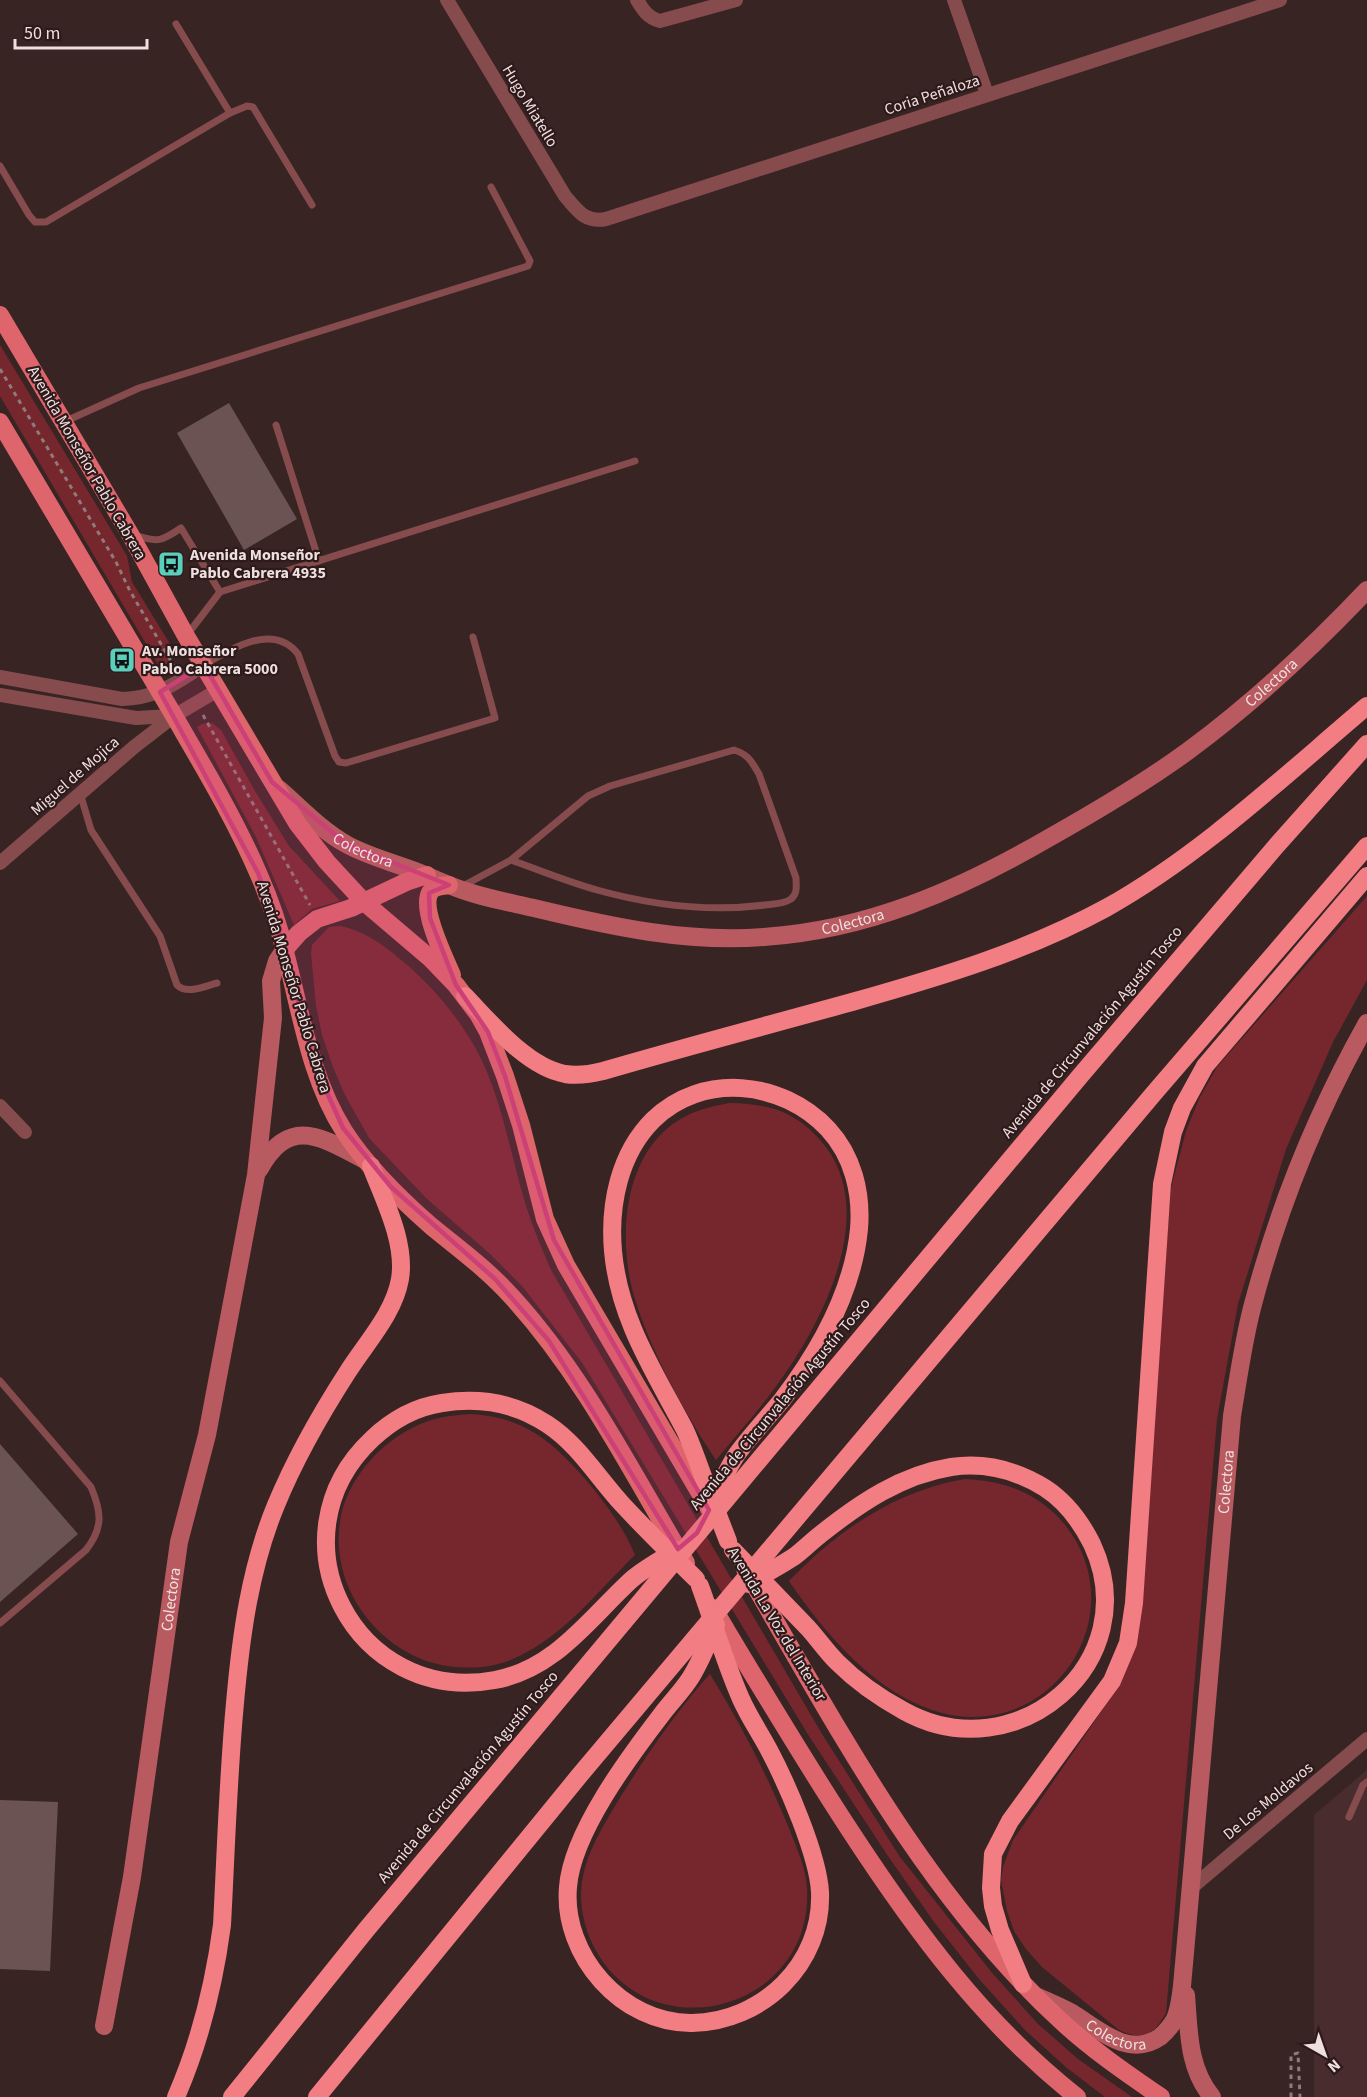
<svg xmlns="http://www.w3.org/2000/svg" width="1367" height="2097" font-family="'Source Sans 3',sans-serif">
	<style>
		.built { fill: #492d2e }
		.green { fill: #76272e }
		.building { fill: #6b5353 }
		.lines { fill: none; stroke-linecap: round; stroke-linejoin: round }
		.path { stroke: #8e7b7b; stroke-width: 3; stroke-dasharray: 4.5 4.5; stroke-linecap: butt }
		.lane { stroke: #864b4d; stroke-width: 7 }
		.street { stroke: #864b4d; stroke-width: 14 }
		.secondary { stroke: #b85a5f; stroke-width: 18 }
		.primary { stroke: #df656d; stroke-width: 18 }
		.highway { stroke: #f27d82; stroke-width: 18 }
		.marked { fill: #cb4076; fill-opacity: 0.2; stroke: #cb4076; stroke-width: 4.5; stroke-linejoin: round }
		.labels { text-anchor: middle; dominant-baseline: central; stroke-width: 4.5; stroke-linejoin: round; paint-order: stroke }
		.street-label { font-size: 16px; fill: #efe0e0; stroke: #2f1a1b }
		.poi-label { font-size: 16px; font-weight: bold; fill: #efe0e0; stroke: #2f1a1b; text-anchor: start }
	</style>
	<rect width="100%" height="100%" fill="#392424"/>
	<polygon class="built" points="1367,1770 1367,2097 1314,2097 1314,1815"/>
	<g class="green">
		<polygon points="0,345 127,556 132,582 170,644 170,658 162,671 0,396"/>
		<polygon points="212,723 221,730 255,791 289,846 340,901 312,909 294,925 256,837 197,727 202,724"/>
		<path d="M1367,896V980L1333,1042L1286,1149L1238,1304L1217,1419L1166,2013C1152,2037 1144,2041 1119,2030L1042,1967L1026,1949L1014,1931L1007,1911L1001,1880L1003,1867L1013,1840L1121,1683L1136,1645L1171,1188L1186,1131L1199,1099L1217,1067Z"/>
		<path d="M340,926C366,931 386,947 406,964C434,988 458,1017 476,1049C502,1097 510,1154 526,1206C533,1228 542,1249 551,1270L822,1734L900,1857L993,1974L1038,2024L1078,2059L1132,2097H1105L1067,2068L1025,2030L979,1979L934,1922L888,1856L809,1736L583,1364L522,1286L489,1253L426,1198L369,1138L345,1095L333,1067L322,1035L316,1006L311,954L312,945L329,927Z"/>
		<path d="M729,1103C771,1104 798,1112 825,1146C877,1213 824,1319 782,1378C762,1407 738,1433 716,1460C684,1412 650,1350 634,1296C617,1236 623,1148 686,1116C699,1109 715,1106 729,1103Z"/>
		<path d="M471,1414C530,1417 560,1449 596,1492C612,1513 625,1531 635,1555C598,1591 563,1637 515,1658C489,1670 457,1670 430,1662C371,1643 328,1580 341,1516C350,1472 391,1431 435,1419C446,1416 458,1415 471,1414Z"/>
		<path d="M965,1479C1005,1481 1039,1493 1065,1525C1136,1614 1052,1741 942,1713C877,1696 825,1634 789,1581C838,1530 895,1491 965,1479Z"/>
		<path d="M710,1674C741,1725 768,1776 790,1831C797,1849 806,1869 807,1888C814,2010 650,2054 594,1947C583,1925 578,1900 583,1876C588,1851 602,1828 615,1806C643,1760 674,1714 710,1674Z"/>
	</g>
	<g class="building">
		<polygon points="229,403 297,519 244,550 177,433"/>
		<polygon points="0,1444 78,1534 0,1602"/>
		<polygon points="0,1800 58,1802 50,1971 0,1969"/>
	</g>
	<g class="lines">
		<g class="path">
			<polyline points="0,369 116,562 130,591 175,668"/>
			<polyline points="203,715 310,905"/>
			<polyline points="1291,2097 1291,2055 1298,2053 1300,2097"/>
		</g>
		<g class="lane">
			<polyline points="176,24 230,113"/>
			<polyline points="0,166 29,215 35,222 46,222 230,113 247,106 253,107 312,205"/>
			<polyline points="66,421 139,388 528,266 530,261 491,187"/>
			<polyline points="276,425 319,561"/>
			<path d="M135,535C158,543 162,541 181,528L220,592L635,461"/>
			<polyline points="187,635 220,592"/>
			<path d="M204,665C230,649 273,622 298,654L335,756L339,762L346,763L495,718L473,637"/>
			<path d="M80,793L91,830L160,936L177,985C187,995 205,986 217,983"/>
			<path d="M461,887L511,860C539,870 568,882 597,890C651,905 710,912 765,905C774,904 784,904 791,899C798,893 796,886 796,878L759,774C752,762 748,754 734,750L610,786L588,796L511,860"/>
			<path d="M0,1381L91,1487C102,1513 103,1528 86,1550L0,1623"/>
			<polyline points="1349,1817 1363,1785 1367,1782"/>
		</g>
		<g class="street">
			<path d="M447,0L565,196C578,211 585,223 606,219L1280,0"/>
			<path d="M637,0C643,10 648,18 660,21L736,0"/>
			<polyline points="954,0 987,94"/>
			<path d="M0,677L122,699C158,698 175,683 204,665"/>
			<polyline points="0,695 136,718 171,716"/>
			<polyline points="0,863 134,747 174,716 218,690"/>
			<polyline points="0,1106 25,1132"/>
			<polyline points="1190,1889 1367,1739"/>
		</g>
		<g class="secondary">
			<path id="s1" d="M279,789C301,808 321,830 346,844C367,856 392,862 415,871C427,875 437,881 449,885C477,897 509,902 538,909C613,927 687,943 764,937C867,930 959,890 1047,839C1095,812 1143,784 1188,751C1253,703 1311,649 1367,590"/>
			<path d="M259,1170C289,1115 321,1137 365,1160"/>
			<path d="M1186,1995C1189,2032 1188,2068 1212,2097"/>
			<path id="s2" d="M1038,1997C1049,2002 1061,2007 1072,2013C1098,2029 1129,2059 1160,2037C1166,2032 1171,2026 1175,2019C1182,2002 1182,1982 1184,1964L1232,1416C1238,1380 1243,1343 1252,1308C1278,1208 1316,1114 1367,1023"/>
			<path id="s3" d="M104,2026L132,1877L179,1542L207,1435L256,1175L273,1018L271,981L277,961L285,949"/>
		</g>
		<g class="primary">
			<polyline points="0,315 130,534 186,636 297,823 327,862 364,902 431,959 456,985 478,1014 488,1032 505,1076 521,1125 545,1219 566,1265 714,1517"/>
			<path d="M0,422C58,519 116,616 173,714C203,766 235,819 259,875C270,900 279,926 285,952C301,1012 310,1078 344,1131C367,1167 399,1198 431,1226C459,1249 488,1270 512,1297C584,1376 632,1473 686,1563"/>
			<path d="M449,885C443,886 435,886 431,891C419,906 445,959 452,975"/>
			<polyline points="285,949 299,933 317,919 351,908 406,882 427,875"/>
			<path d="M745,1569C837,1726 924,1894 1060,2020C1091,2049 1126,2073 1161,2097"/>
			<path d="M713,1608C758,1683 803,1759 851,1832C915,1930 984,2024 1077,2097"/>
		</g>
		<g class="highway">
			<path d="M465,996C491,1023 527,1067 565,1074C578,1076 591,1074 603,1071C685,1047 769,1025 852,1002C940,977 1025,952 1106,908C1201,855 1284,776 1367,706"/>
			<path d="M710,1507C719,1490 726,1470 737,1454C751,1435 767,1418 782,1400C820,1350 853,1292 859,1229C862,1193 853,1156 828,1129C782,1080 702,1072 653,1120C619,1154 609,1205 613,1251C619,1319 654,1371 685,1430C691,1443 696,1457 701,1471C710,1494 719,1518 728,1541"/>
			<path d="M676,1550C661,1560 643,1569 630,1581C589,1619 555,1669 495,1680C356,1706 267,1538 372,1439C391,1421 415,1407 442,1403C479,1397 515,1403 547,1424C578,1444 598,1478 622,1504C646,1530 671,1554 696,1579"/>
			<path d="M733,1550C758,1576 783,1602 808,1628C818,1639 826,1651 837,1662C856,1681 880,1698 904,1711C1016,1773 1147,1662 1092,1544C1081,1522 1065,1501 1045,1488C1016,1470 985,1462 951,1467C901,1475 860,1503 821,1534C812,1541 804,1549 795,1556C780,1566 764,1574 749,1584"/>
			<path d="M700,1586C714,1624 725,1663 741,1699C749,1717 760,1733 769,1750C787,1784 818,1855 820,1892C823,1964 762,2022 692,2023C622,2024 562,1955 568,1887C572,1833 629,1757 662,1714C671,1702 683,1690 691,1677C701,1661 708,1642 716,1625"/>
			<polyline points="1023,1984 1000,1930 993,1906 991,1888 993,1854 1010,1821 1112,1681 1128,1643 1134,1603 1162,1184 1173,1132 1182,1108 1205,1066 1367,876"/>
			<path d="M176,2097C200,2042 214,1985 222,1925C226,1851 228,1777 235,1703C241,1635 250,1568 276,1505C295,1459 320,1415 347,1373C365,1344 394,1314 400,1279C406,1242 384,1200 371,1166"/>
			<polyline points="232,2097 366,1930 1081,1075 1277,845 1367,744"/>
			<polyline points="317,2097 579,1776 1155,1092 1367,846"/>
		</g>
	</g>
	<path class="marked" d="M204,665L272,782L346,844L449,885L429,893L430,918L456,985L488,1032L505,1076L554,1240L709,1510L697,1533L678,1549L549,1341L495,1279L391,1187L343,1128L314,1064L285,949L258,873L160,692Z"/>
	<defs>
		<symbol id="bus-square" viewBox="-11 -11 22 22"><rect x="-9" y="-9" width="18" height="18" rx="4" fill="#5bcebc" stroke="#2f1a1b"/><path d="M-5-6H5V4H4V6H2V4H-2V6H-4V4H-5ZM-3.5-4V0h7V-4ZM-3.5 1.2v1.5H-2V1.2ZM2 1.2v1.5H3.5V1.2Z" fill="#111"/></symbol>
	</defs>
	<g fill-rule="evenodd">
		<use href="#bus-square" x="156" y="549" width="30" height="30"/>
		<use href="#bus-square" x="107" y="645" width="30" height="30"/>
	</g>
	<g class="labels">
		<g class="street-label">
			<text transform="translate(932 95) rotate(-18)">Coria Peñaloza</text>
			<text transform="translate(530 106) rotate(59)">Hugo Miatello</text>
			<text transform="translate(87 463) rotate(60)">Avenida Monseñor Pablo Cabrera</text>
			<text stroke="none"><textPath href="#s1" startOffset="1095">Colectora</textPath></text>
			<text transform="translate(75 776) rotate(-41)">Miguel de Mojica</text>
			<text stroke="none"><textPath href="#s1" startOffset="105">Colectora</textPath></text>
			<text stroke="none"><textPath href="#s1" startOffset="609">Colectora</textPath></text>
			<text transform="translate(294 987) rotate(73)">Avenida Monseñor Pablo Cabrera</text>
			<text transform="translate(1092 1032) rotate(-50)">Avenida de Circunvalación Agustín Tosco</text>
			<text transform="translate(780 1404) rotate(-50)">Avenida de Circunvalación Agustín Tosco</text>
			<text stroke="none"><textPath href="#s2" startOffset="699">Colectora</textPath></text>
			<text stroke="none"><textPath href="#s3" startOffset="432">Colectora</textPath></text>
			<text transform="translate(777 1624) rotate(59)">Avenida La Voz del Interior</text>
			<text transform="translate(468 1777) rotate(-50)">Avenida de Circunvalación Agustín Tosco</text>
			<text transform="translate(1268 1801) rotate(-40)">De Los Moldavos</text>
			<text stroke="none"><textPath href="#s2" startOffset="88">Colectora</textPath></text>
		</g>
		<g class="poi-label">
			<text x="190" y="555">Avenida Monseñor<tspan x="190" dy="18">Pablo Cabrera 4935</tspan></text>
			<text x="142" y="651">Av. Monseñor<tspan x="142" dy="18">Pablo Cabrera 5000</tspan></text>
		</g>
	</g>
	<g transform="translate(1325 2055) rotate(140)" stroke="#2f1a1b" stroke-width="4.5" paint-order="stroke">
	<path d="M0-4.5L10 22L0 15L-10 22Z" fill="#efe0e0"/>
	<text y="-9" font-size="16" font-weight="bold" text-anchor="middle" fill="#efe0e0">N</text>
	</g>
	<path d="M15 39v9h132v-9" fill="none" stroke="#efe0e0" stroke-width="3"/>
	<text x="24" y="39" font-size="18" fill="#efe0e0" stroke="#2f1a1b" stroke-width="4.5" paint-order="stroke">50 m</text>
</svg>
